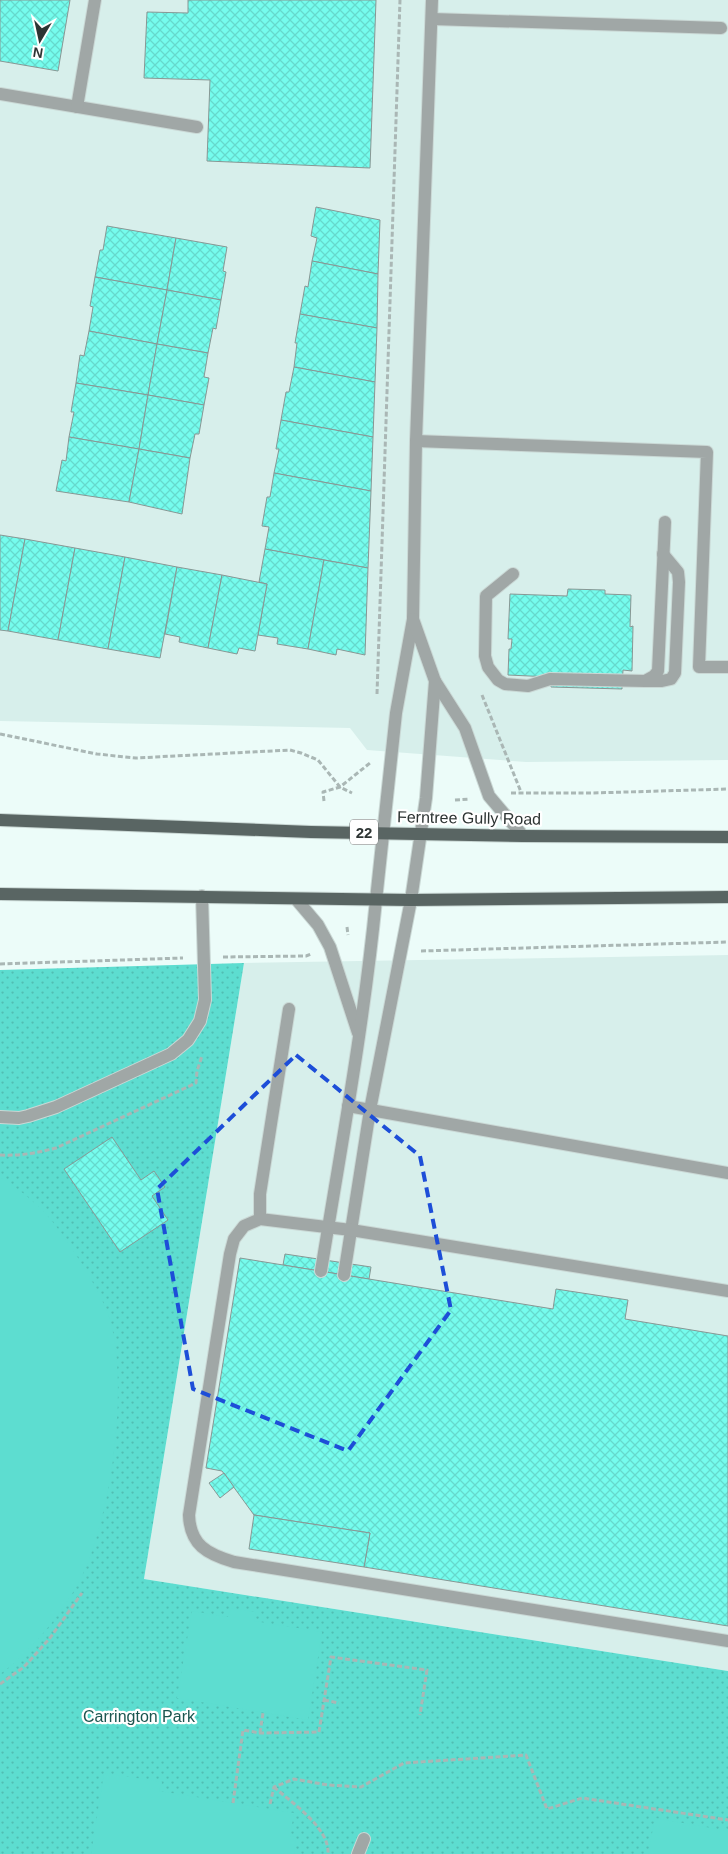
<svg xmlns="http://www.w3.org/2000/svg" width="728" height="1854" font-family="Helvetica,sans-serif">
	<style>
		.built { fill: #d7efeb }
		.grass { fill: url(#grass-dots) }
		.pitch { fill: #5dddd0 }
		.building { fill: url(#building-cross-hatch); stroke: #889794 }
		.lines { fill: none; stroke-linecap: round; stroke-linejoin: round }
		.lane-casing { stroke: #cad8d5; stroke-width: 14 }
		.street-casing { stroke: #cad8d5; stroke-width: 14 }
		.primary-casing { stroke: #cad8d5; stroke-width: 14 }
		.path { stroke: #aab7b5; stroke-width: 3; stroke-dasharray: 5 2.5; stroke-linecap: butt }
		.lane { stroke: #a0a7a6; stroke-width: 12 }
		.street { stroke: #a0a7a6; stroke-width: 12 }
		.primary { stroke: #596563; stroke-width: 12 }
		.marked { fill: none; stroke: #1d4ed8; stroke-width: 4; stroke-dasharray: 10 6; stroke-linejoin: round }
		.labels { text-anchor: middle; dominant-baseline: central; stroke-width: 4.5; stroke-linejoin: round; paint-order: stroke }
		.shield { fill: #fff; stroke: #6c7170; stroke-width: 1 }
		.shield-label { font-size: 15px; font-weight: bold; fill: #2d3433 }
		.street-label { font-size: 16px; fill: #2d3433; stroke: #fff }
		.park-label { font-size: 16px; fill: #1a554f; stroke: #fff }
	</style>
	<defs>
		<pattern id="grass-dots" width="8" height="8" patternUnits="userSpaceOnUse" patternTransform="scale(1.25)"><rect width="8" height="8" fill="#5dddd0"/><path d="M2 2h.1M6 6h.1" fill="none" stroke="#51beb3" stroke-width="1.8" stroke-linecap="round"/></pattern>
		<pattern id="building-cross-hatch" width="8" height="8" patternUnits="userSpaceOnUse" patternTransform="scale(1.25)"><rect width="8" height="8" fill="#75fced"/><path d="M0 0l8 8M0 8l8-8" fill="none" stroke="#66d9cc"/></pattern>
	</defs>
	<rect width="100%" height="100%" fill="#ecfcf9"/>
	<g class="built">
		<polygon points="0,0 728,0 728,760 526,762 367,750 350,728 0,721"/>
		<polygon points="728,955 728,1671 144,1579 244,963"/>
	</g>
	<polygon class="grass" points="244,963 144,1579 728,1671 728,1854 0,1854 0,970"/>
	<g class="pitch">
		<path d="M0,1177C16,1187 34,1201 47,1215C66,1237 104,1295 111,1323C128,1392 112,1511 82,1576C67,1607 29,1655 0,1674Z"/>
		<polygon points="230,1608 256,1612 254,1621 322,1632 308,1720 177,1698 192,1611 228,1617"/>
		<polygon points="104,1773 162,1782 159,1791 294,1813 290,1836 296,1837 294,1854 91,1854"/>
		<polygon points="655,1818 728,1831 728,1854 648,1854"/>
	</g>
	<g class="building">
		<polygon points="0,0 70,0 58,71 0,61"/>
		<polygon points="188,0 376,0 370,168 207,161 210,80 144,78 147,12 188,13"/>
		<polygon points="316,207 380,220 378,274 312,261 317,238 311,236"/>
		<polygon points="107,226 176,238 167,290 95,277 100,250 103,250"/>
		<polygon points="176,238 227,247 223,271 226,272 221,300 167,290"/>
		<polygon points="312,261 378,274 377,328 300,314 305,286 308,287"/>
		<polygon points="95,277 167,290 157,344 89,331 93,307 90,306"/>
		<polygon points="167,290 221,300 216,329 213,328 208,353 157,344"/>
		<polygon points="300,314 377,328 375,382 294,367 297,343 295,343"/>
		<polygon points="89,331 157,344 148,395 76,383 80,355 84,356"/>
		<polygon points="157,344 208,353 204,377 209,378 204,405 148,395"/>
		<polygon points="294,367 375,382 373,437 281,420 286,392 289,392"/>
		<polygon points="76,383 148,395 139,449 69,437 74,412 71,412"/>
		<polygon points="148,395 204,405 199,434 195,434 190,458 139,449"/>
		<polygon points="281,420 373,437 371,491 274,473 279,449 276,449"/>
		<polygon points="69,437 139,449 129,502 56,491 62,460 66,461"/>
		<polygon points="139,449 190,458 182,514 129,502"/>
		<polygon points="274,473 371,491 368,568 265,549 269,527 262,526 267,497 270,497"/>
		<polygon points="0,535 25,539 8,631 0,630"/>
		<polygon points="25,539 75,548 58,640 8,631"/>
		<polygon points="75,548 125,557 108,649 58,640"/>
		<polygon points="265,549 324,560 308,649 277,644 278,638 258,635 267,584 259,582"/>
		<polygon points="125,557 177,567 160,658 108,649"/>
		<polygon points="324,560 368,568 365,655 337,649 336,655 308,649"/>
		<polygon points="177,567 222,575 208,648 179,642 180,637 165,634"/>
		<polygon points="222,575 267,584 255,651 239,648 237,654 208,648"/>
		<polygon points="568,589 605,590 605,594 631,595 630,627 633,626 632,671 623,670 622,689 551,687 551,677 508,675 509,649 511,649 512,639 508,639 510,594 567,596"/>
		<polygon points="112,1137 141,1180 154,1171 165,1187 152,1196 168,1220 120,1252 64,1169"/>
		<polygon points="285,1254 371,1267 369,1279 283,1265"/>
		<polygon points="240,1258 553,1309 556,1289 628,1300 625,1319 728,1336 728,1626 364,1567 370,1533 254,1515 222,1471 206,1468"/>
		<polygon points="224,1473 234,1487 220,1498 209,1483"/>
		<polygon points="254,1515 370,1533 364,1567 249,1549"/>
	</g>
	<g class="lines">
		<defs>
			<g id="lane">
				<polyline points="432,19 721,28"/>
				<polyline points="0,94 197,127"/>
				<polyline points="77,107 95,0"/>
				<polyline points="416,441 707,452 699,667 728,667"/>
				<polyline points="513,574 486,596 485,656 488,667 498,680 505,684 528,686 550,679 645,681 654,676 658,671 665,522"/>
				<polyline points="413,619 416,441 432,0"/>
				<polyline points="435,681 465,728 489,796 523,836"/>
				<polyline points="646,681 662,681 671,679 675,673 679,582 678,572 663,554"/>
				<polyline points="296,899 318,925 330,947 358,1033"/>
				<polyline points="348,1106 728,1173"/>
				<polyline points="0,1117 19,1118 28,1116 56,1107 171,1054 188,1040 200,1021 205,1000 202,896"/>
				<polyline points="260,1219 260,1194 289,1009"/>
				<path d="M321,1271C341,1148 364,1024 376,900"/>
				<polyline points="344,1275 370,1110 411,900"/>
				<path d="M728,1291L351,1230L260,1219L244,1226L234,1239L230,1254L189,1515C190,1545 207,1554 234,1562L728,1641"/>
				<polyline points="358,1854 364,1839"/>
			</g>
			<g id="street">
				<polyline points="376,900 396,713 413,619"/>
				<polyline points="411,900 426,798 435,681 413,619"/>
			</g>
			<g id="primary">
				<polyline points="0,820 311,832 523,836 728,837"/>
				<polyline points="0,894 411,900 728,897"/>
			</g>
		</defs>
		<use href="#lane" class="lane-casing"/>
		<use href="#street" class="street-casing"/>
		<use href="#primary" class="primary-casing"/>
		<g class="path">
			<polyline points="377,694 400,0"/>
			<polyline points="482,695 521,792"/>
			<polyline points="0,734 97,754 136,758 290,750 301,753 318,760 340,787 352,793"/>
			<polyline points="511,793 593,793 728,789"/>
			<polyline points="455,800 470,799"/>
			<polyline points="324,801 323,792 340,787 370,763"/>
			<polyline points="347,927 348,935"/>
			<polyline points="421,951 728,942"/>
			<polyline points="223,957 306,956 311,954"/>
			<polyline points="0,964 183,958"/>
			<path d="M0,1155C20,1156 37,1153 56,1148L196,1083L197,1071L202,1056"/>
			<polyline points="0,1684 24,1667 50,1638 82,1593"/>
			<polyline points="324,1700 339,1703"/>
			<polyline points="260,1733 263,1713"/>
			<path d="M274,1787C292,1803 330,1828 328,1854"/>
			<polyline points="233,1803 243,1730 260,1733 319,1732 331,1657 427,1670 420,1715"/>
			<polyline points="270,1804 274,1787 294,1779 328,1785 361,1787 404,1763 526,1755 547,1809 582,1798 728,1820"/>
		</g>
		<use href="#lane" class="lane"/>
		<use href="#street" class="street"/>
		<use href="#primary" class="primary"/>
	</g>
	<path class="marked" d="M296,1055L420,1156L451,1310L348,1451L193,1389L157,1189Z"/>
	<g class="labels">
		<rect class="shield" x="350" y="819.5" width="28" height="25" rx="4"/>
		<g class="shield-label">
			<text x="364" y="832">22</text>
		</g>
		<g class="street-label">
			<text transform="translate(469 818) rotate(1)">Ferntree Gully Road</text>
		</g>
		<g class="park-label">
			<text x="139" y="1716">Carrington Park</text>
		</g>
	</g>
	<g transform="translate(40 40) rotate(189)" stroke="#ffffff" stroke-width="4" paint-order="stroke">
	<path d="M0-4L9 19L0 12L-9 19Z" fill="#2d3433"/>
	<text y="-8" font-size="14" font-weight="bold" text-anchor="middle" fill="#2d3433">N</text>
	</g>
</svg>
